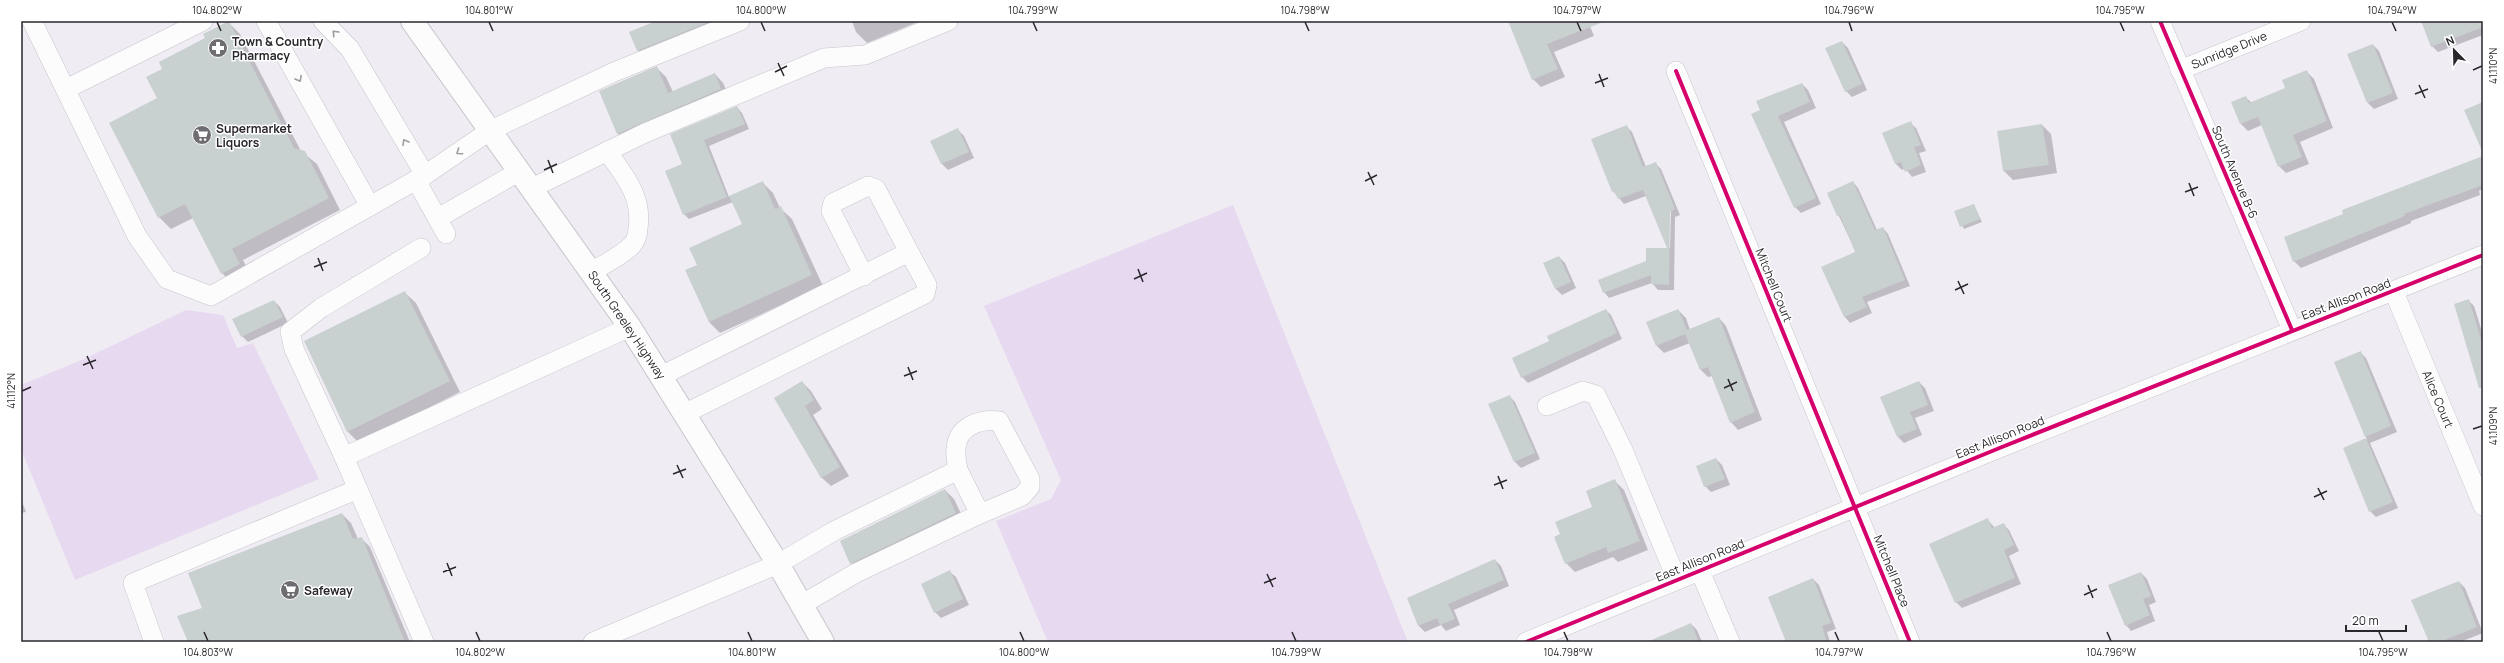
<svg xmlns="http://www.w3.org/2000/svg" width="2504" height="663" font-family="Manrope,sans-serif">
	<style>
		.green { fill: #e6d9f0 }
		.shadow { fill: #0003; fill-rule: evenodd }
		.building { fill: #c9d0d0 }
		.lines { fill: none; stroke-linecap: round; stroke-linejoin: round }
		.minor-casing { stroke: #c7c4ca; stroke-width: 20 }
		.highway-casing { stroke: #c7c4ca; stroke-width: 24 }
		.minor { stroke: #fdfcfd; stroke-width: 19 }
		.highway { stroke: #fdfcfd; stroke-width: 22 }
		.cycleway-casing { stroke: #fff; stroke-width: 6 }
		.cycleway { stroke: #d6006c; stroke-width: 4 }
		.oneway { stroke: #9e9c9f }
		.ticks { fill: none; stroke: #2a272c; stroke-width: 1.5 }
		.labels { text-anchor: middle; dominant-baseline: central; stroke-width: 3; stroke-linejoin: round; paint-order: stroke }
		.poi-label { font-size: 12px; font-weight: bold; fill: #2a272c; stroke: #fff; text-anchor: start }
		.street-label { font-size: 12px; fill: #2a272c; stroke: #fff }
		.neatline { fill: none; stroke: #2a272c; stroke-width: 1.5 }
		.ticks-label { font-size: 10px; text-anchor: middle; fill: #2a272c }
	</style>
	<rect width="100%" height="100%" fill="#f0ecf4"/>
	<g class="green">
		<polygon points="1233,205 1408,642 1048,642 996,521 1051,499 1061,480 984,306"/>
		<polygon points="186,310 223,315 237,348 253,343 319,479 75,580 21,449 21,385 84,359"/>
	</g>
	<g class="shadow">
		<polygon points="659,21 740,21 646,58 638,50"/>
		<polygon points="852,21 920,21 867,43 856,32"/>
		<polygon points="1509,21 1588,21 1594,36 1554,52 1565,77 1541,87 1533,79"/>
		<polygon points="2430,21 2483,21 2483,35 2438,52 2432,46"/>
		<polygon points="228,22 240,34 301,151 317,164 340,210 243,260 251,276 234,285 222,273 193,218 171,229 159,217 110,124 159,98 164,69"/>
		<polygon points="1842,42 1848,48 1867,90 1852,97 1846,91"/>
		<polygon points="2373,45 2379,51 2398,99 2374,109 2368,103"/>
		<polygon points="657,68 666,77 673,92 715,74 723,83 730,98 627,143 618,134 600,92"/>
		<polygon points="2307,72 2314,79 2333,128 2300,142 2309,164 2286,173 2279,166 2262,125 2248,131 2241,124 2245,97 2252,103 2286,89"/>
		<polygon points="1802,84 1808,90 1816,108 1784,122 1821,204 1801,213 1795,207 1761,111"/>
		<polygon points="737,107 742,113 749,129 709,146 729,197 762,182 773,193 780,208 792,219 823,286 720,333 709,322 698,265 743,225 733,202 689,219 684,214 684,165 671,135"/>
		<polygon points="1910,123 1916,128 1926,151 1919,153 1926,172 1912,177 1905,168 1902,170 1896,164"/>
		<polygon points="2042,125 2051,134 2057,173 2013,180 2004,171 1998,132"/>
		<path d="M1626,126L1632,132L1646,167L1655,163L1661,169L1680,215L1675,217L1674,290H1658L1652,283L1609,298L1604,292L1668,249L1646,196L1624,204L1613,191ZM1669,207H1671L1670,249L1668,245Z"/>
		<polygon points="958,130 964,136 974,158 948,170 942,164 932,141"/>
		<polygon points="2483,157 2483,189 2479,191 2480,195 2411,221 2411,223 2301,268 2294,261 2344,215"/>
		<polygon points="1853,182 1858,188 1877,230 1883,228 1888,234 1910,286 1867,302 1872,313 1850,323 1845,317 1823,268 1856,252 1828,193"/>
		<polygon points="1974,205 1982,222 1964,229 1955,212"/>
		<polygon points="1559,257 1565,263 1576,288 1562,295 1556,289"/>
		<polygon points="404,292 416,303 460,392 359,443 348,432"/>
		<polygon points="2468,300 2474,306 2483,335 2483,375"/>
		<polygon points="274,301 280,307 288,323 248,342 242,336"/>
		<polygon points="1606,310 1611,315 1622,339 1528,383 1522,377"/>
		<polygon points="1678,310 1686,318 1690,330 1719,318 1726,326 1762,420 1738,430 1731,422 1712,376 1708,377 1701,370 1690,343 1664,353 1656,345"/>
		<polygon points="2360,352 2366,358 2397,432 2370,443 2398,508 2376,517 2370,511 2345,448 2367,439 2366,437"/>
		<polygon points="802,382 811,391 822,409 813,415 849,476 831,486 822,478 775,398"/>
		<polygon points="1919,382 1925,388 1934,411 1915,418 1922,435 1904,443 1898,437"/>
		<polygon points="1509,396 1515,402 1540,459 1521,468 1515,462"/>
		<polygon points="1716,459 1722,465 1730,485 1711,492 1705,486"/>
		<polygon points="1615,481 1624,490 1648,550 1618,562 1613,557 1575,572 1566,563 1561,535 1594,508"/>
		<polygon points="945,490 954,499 965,522 860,572 851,563"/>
		<polygon points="21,499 26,512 21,513"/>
		<polygon points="342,514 351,523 358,539 361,538 370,547 410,642 189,642 203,608"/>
		<polygon points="1987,519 1995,528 2003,524 2009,530 2019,551 2009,556 2021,584 1962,608 1956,602"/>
		<polygon points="1495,560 1501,566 1509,586 1454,610 1460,625 1446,631 1441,625 1425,632 1419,626 1408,598"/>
		<polygon points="950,572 956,577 969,605 941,618 935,612"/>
		<polygon points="2141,573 2147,579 2156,602 2149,605 2155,621 2131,631 2126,625"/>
		<polygon points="1813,579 1819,585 1836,629 1827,632 1830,642 1787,642"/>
		<polygon points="2459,582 2465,588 2483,633 2460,642 2430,642"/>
		<polygon points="1691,624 1697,630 1702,642 1670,642"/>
	</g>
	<g class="building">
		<polygon points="229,21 294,148 305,151 329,198 232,249 240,264 221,274 185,204 158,218 109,123 157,98 146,77 162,69 159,62 205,38 203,34"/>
		<polygon points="656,21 711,21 637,51 629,32"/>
		<polygon points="1508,21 1603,21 1603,22 1547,44 1558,69 1532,80"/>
		<polygon points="2421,21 2483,21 2483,27 2431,47"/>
		<polygon points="1842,41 1862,84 1845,92 1825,48"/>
		<polygon points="2373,44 2393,93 2367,103 2347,54"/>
		<polygon points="657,66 668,93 715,73 721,89 617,134 599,91"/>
		<polygon points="2307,70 2327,121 2293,135 2302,157 2278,167 2258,117 2240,124 2231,102 2246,96 2249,103 2285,88 2282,80"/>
		<polygon points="1802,83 1810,102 1778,116 1816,198 1794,208 1751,114 1760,110 1756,101"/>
		<polygon points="2483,102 2483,153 2464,110"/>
		<polygon points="737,106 745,124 704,140 727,197 683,215 665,171 682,164 670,134"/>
		<polygon points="1911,121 1921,145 1914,147 1921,165 1905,172 1901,162 1895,164 1882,133"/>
		<polygon points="2042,124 2049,165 2003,171 1997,131"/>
		<polygon points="1627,125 1643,167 1656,162 1675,209 1670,212 1669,285 1651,284 1651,275 1603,293 1598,280 1646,261 1646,248 1667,248 1643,190 1618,199 1614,191 1612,192 1591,139"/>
		<polygon points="958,128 969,152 941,164 930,141"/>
		<polygon points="2483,156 2483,185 2404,214 2405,216 2293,262 2284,237 2343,214 2342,210"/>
		<polygon points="763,181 775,209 781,206 812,275 709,322 685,270 697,265 689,248 742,224 729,196"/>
		<polygon points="1853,181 1875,230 1883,227 1905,280 1862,297 1867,307 1844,317 1821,267 1855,252 1840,215 1837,216 1827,193"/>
		<polygon points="1974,204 1980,219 1960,227 1954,211"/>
		<polygon points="1559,256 1571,282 1555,289 1543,263"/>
		<polygon points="405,291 450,381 347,432 304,341"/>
		<polygon points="2469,299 2483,346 2483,388 2479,388 2454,304"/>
		<polygon points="274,300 283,317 241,337 232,319"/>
		<polygon points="1606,309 1617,333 1521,378 1512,358 1549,341 1547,336"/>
		<polygon points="1678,309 1687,330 1719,317 1755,412 1730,423 1708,367 1700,370 1685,334 1656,346 1646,322"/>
		<polygon points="2361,351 2391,426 2365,437 2334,362"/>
		<polygon points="802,381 814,400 805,406 840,467 821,478 774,398"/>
		<polygon points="1919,381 1928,405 1910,412 1917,429 1897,437 1880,397"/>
		<polygon points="1510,395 1535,453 1514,462 1488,404"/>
		<polygon points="2366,438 2393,502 2369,512 2343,448"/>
		<polygon points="1716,458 1725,479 1704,487 1696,466"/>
		<polygon points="1615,479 1640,541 1608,553 1606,547 1565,564 1554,537 1560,534 1555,522 1592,507 1586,491"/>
		<polygon points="945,489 956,513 850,564 840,541"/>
		<polygon points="342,513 353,539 362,537 405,642 188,642 177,616 202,608 188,573"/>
		<polygon points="1988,518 1992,528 2004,523 2014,545 2004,550 2015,578 1955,603 1929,544"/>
		<polygon points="1495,559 1504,580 1448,604 1455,619 1440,625 1437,618 1418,626 1407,598"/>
		<polygon points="950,570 963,599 934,613 921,584"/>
		<polygon points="2141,572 2151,596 2143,599 2150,615 2125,626 2108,585"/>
		<polygon points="1813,578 1831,623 1822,626 1827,642 1786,642 1768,597"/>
		<polygon points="2459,581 2477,627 2440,642 2429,642 2411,600"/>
		<polygon points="1691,623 1699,642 1647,642"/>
	</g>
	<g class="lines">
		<defs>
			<g id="minor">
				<polyline points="32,21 137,236 167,279 211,296 425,175 491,130 614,72 740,21"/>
				<polyline points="266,21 370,206"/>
				<polyline points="323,21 350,49 425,175"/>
				<polyline points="2160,21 2292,330"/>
				<polyline points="2180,70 2301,21"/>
				<polyline points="1676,71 1910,642"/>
				<polyline points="66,89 203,21"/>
				<polyline points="416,180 446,234"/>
				<polyline points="532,188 645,133 824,58 865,55 948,21"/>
				<polyline points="438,218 520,171"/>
				<path d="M591,272C604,264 622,256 632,245C636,241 638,233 638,228C643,197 624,175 607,151"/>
				<polyline points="864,276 831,211 833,203 868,186 876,189 909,252"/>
				<polyline points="2394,292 2483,506"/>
				<polyline points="661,376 909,252 927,285 925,294 684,414"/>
				<polyline points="1547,406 1583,391 1596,395 1623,450 1677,580"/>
				<polyline points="344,457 294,349 290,332 321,308 421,248"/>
				<path d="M958,470C957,463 955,455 956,448C958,425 981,419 999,421L1030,479V487L1022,496L980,514"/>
				<polyline points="1700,571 1730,642"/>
				<polyline points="154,642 133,583 358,489"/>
				<polyline points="424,642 344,457 630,327"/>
				<polyline points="593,642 778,564 834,531 958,470 980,514 856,573 801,605"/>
				<polyline points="1526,642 2002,447 2483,255"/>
			</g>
			<polyline id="highway" points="412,21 630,327 778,564 823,642"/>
		</defs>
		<use href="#minor" class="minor-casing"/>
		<use href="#highway" class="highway-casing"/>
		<use href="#minor" class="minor"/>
		<use href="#highway" class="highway"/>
		<defs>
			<g id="cycleway">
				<polyline points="2160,21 2292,330"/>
				<polyline points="1676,71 1910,642"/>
				<polyline points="1526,642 2002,447 2483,255"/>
			</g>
		</defs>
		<use href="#cycleway" class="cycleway-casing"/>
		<use href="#cycleway" class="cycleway"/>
	</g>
	<defs><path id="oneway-chevron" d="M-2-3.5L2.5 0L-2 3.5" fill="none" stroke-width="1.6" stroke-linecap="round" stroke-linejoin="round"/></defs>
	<g class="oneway">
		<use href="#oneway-chevron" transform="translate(335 33) rotate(-133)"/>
		<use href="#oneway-chevron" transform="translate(299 79) rotate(61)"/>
		<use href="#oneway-chevron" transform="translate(405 142) rotate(-121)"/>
		<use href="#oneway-chevron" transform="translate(459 152) rotate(145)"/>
	</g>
	<path class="ticks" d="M217,22L221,31M489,22L493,31M761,22L765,31M1033,22L1037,31M1305,22L1309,31M1577,22L1581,31M1849,22L1852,31M2120,22L2124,31M2392,22L2396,31M778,63L784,76M2473,70L2482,66M775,72L787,66M1599,74L1604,87M1595,83L1608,78M2419,85L2425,98M2415,94L2428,89M548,160L553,173M544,170L557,164M1368,172L1374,185M1365,181L1377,175M2189,183L2194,196M2185,192L2198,187M318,258L323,271M314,267L327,262M1138,269L1143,282M1134,279L1147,273M1958,281L1964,294M1955,290L1968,284M87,356L93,369M83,365L96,360M908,367L913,380M904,376L917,371M1728,379L1733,391M1724,388L1737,382M22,391L31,387M2473,429L2482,426M677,465L683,478M673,474L686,469M1498,476L1503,489M1494,485L1507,480M2318,488L2324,500M2314,497L2327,491M447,563L452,576M443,572L456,567M1267,574L1273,587M1264,583L1276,578M2088,585L2093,598M2084,595L2097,589M204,632L208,641M476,632L480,641M748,632L752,641M1020,632L1024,641M1292,632L1296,641M1564,632L1568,641M1835,632L1839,641M2107,632L2111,641M2379,632L2383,641"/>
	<defs>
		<symbol id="pharmacy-disc" viewBox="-11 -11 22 22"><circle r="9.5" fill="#6f6c72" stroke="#fff"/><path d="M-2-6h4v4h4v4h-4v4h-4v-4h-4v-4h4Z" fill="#fff"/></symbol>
		<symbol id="supermarket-disc" viewBox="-11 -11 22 22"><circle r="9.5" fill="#6f6c72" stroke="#fff"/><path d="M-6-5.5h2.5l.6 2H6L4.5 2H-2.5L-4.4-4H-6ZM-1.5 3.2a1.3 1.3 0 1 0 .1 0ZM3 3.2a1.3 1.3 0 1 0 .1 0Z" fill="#fff"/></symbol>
	</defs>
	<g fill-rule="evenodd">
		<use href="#pharmacy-disc" x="207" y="37" width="22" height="22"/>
		<use href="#supermarket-disc" x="191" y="124" width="22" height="22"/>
		<use href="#supermarket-disc" x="279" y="579" width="22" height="22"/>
	</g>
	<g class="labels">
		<g class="poi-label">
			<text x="232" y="41">Town &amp; Country<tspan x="232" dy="14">Pharmacy</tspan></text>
			<text x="216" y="128">Supermarket<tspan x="216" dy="14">Liquors</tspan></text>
			<text x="304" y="590">Safeway</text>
		</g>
		<g class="street-label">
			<text transform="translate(2229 50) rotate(-22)">Sunridge Drive</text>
			<text transform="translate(2235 172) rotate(67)">South Avenue B-6</text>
			<text transform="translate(1774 285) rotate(68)">Mitchell Court</text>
			<text transform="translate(2346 299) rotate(-21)">East Allison Road</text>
			<text transform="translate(627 325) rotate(56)">South Greeley Highway</text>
			<text transform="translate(2438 399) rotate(67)">Alice Court</text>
			<text transform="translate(2000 437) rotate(-22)">East Allison Road</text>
			<text transform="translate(1700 560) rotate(-22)">East Allison Road</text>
			<text transform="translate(1892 571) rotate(68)">Mitchell Place</text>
		</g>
	</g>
	<rect width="2504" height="663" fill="none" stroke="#ffffff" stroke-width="44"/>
	<g transform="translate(2454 50) rotate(337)" stroke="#ffffff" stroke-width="3" paint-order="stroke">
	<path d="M0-3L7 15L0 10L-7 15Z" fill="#2a272c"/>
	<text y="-6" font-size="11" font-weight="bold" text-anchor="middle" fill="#2a272c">N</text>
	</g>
	<path d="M2346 625v6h60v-6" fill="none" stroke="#2a272c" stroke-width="2"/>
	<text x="2352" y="625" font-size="12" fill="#2a272c" stroke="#ffffff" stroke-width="3" paint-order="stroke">20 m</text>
	<rect x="22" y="22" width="2460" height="619" class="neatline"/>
	<g class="ticks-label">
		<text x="217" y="14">104.802°W</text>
		<text x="489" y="14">104.801°W</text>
		<text x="761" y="14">104.800°W</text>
		<text x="1033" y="14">104.799°W</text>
		<text x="1305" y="14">104.798°W</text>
		<text x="1577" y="14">104.797°W</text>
		<text x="1849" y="14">104.796°W</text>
		<text x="2120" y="14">104.795°W</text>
		<text x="2392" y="14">104.794°W</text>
		<text transform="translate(2493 66) rotate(-90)" y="4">41.110°N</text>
		<text transform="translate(11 391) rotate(-90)" y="4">41.112°N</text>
		<text transform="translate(2493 426) rotate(-90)" y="4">41.109°N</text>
		<text x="208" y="656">104.803°W</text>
		<text x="480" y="656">104.802°W</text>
		<text x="752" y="656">104.801°W</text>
		<text x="1024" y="656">104.800°W</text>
		<text x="1296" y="656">104.799°W</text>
		<text x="1568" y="656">104.798°W</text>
		<text x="1839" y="656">104.797°W</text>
		<text x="2111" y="656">104.796°W</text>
		<text x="2383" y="656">104.795°W</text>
	</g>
</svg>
